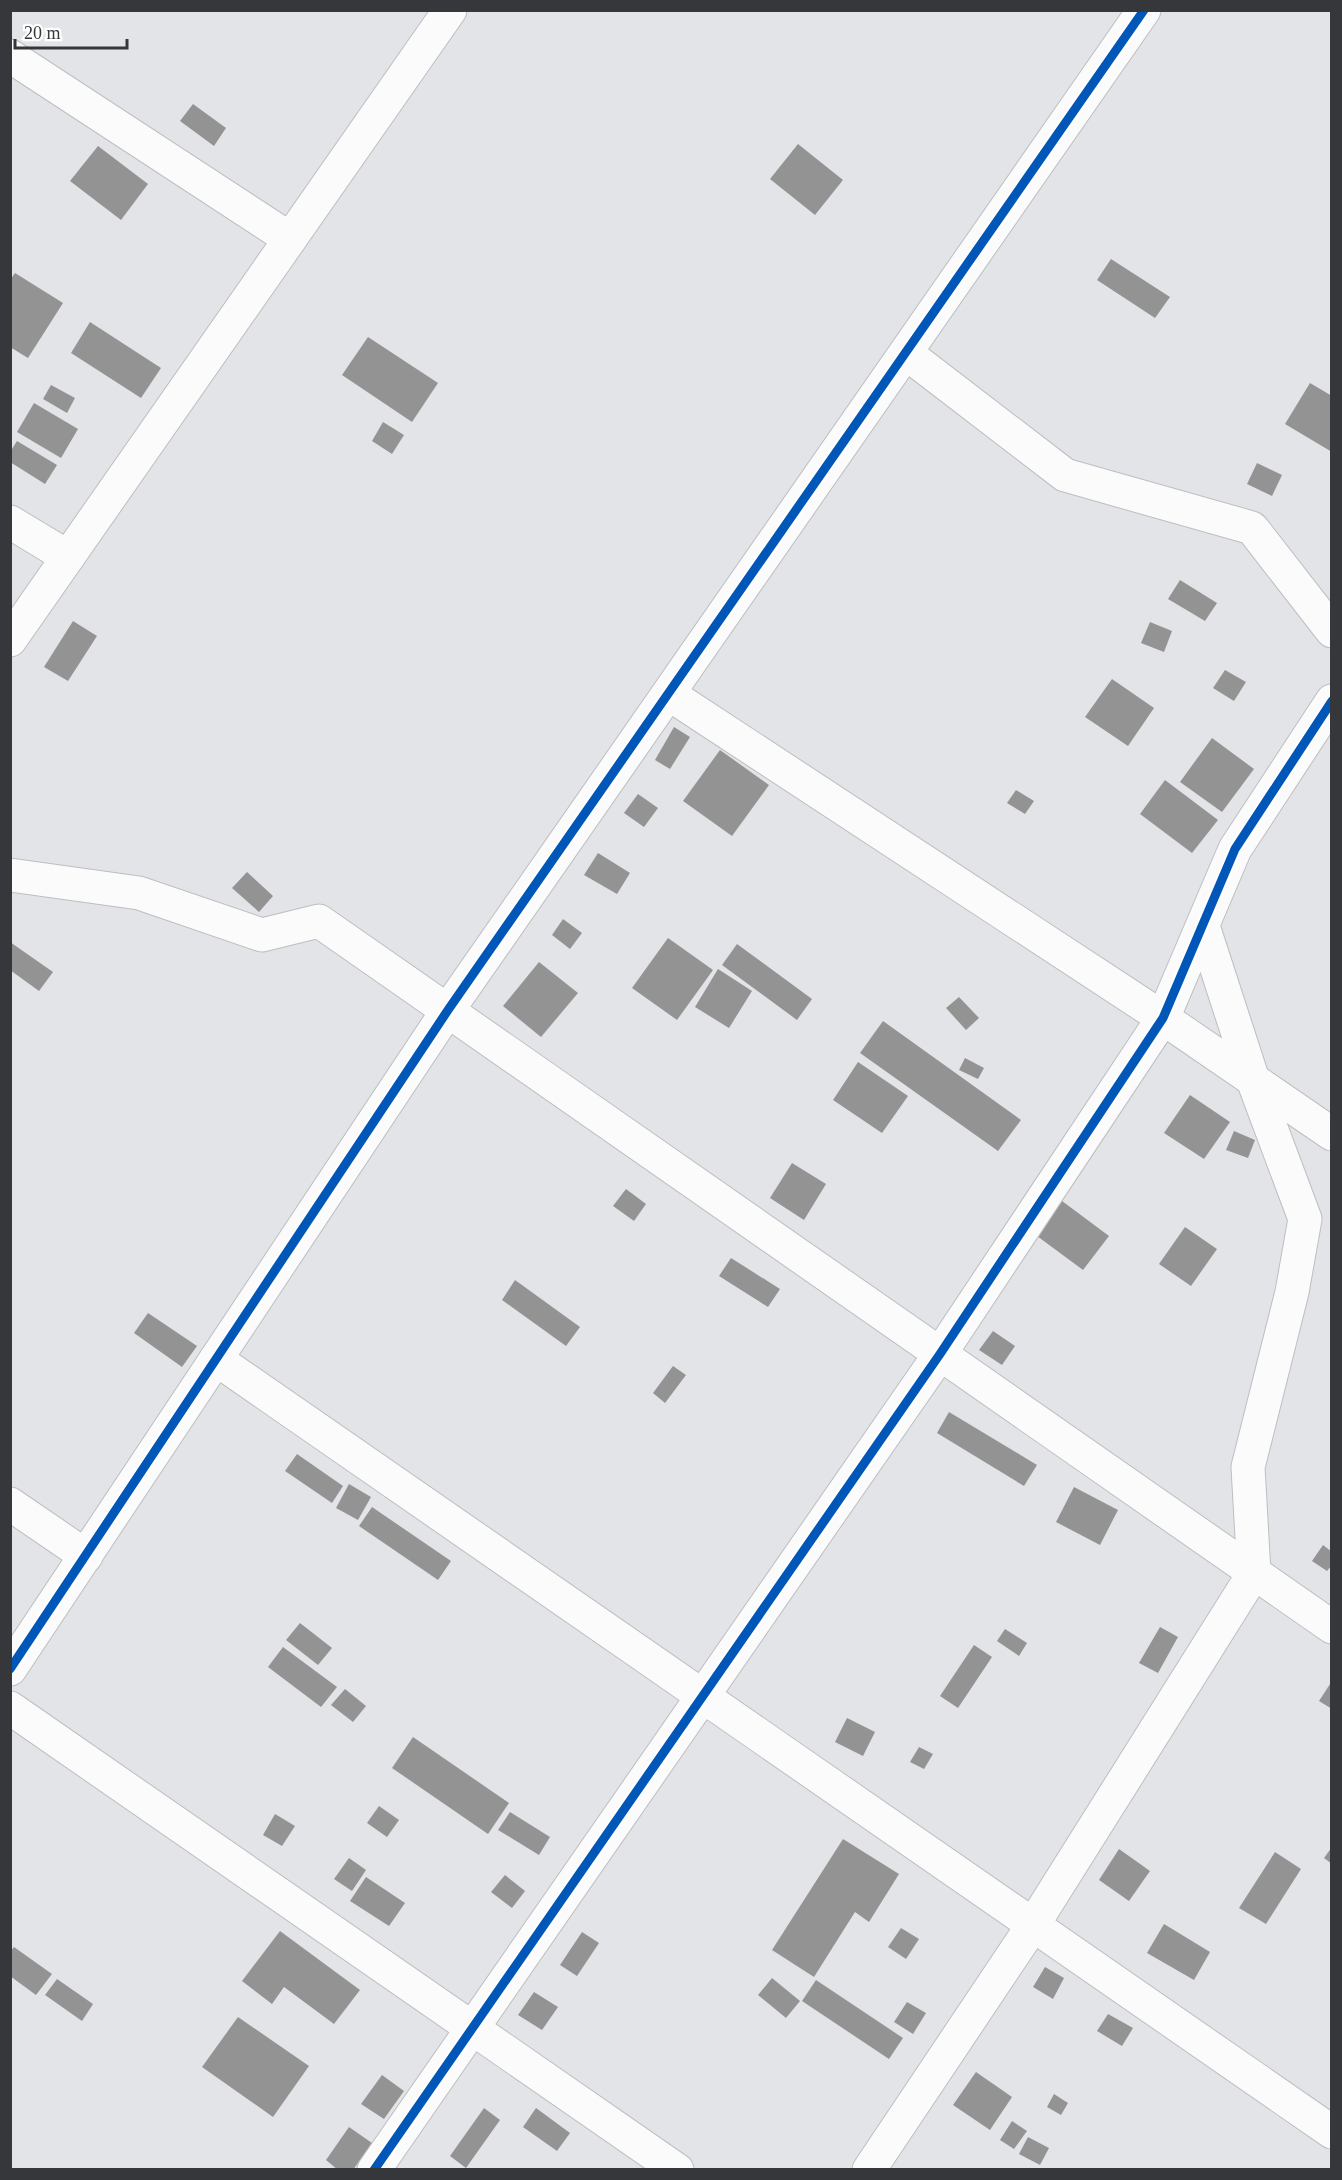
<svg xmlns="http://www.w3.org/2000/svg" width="1342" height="2180" font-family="'Times New Roman',serif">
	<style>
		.building { fill: #949394 }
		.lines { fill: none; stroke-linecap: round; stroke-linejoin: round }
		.street-casing { stroke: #bcbec0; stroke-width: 35 }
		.street { stroke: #fbfbfc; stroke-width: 33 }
		.cycleway-casing { stroke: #fff; stroke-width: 13 }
		.cycleway { stroke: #0057b8; stroke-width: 9 }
	</style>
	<rect width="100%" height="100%" fill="#e3e4e8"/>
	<g class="building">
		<polygon points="193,104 226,128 214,146 180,121"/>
		<polygon points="798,144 843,180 815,215 770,179"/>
		<polygon points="98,146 148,184 121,220 70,181"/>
		<polygon points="1111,259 1170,297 1155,318 1097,280"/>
		<polygon points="15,273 63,303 28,358 10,347 10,280"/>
		<polygon points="90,322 161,368 141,398 71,353"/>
		<polygon points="368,337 438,383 412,422 342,375"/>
		<polygon points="1310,383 1332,396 1332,452 1285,424"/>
		<polygon points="51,385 75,398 67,413 43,399"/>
		<polygon points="34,403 78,429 61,458 17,432"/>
		<polygon points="383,422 404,435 392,454 372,441"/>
		<polygon points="17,441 57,465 45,484 10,462 10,452"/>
		<polygon points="1257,463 1282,475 1272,496 1247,484"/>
		<polygon points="1180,580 1217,603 1205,621 1168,599"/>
		<polygon points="73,621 97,636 68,681 44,667"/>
		<polygon points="1150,622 1172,631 1164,652 1141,643"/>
		<polygon points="1225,670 1246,682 1234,701 1213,688"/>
		<polygon points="1112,679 1154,708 1128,746 1085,717"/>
		<polygon points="674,727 690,737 670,769 655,760"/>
		<polygon points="1212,738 1254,769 1222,812 1180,782"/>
		<polygon points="720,750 769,785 732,836 683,801"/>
		<polygon points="1165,780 1218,820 1192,853 1140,814"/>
		<polygon points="1016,790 1034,801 1025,814 1007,803"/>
		<polygon points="638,794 658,808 644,827 624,813"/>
		<polygon points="598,853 630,873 617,894 584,875"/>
		<polygon points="247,872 273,896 259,912 232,888"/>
		<polygon points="563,919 582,933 570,949 552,935"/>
		<polygon points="668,938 713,970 677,1020 632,988"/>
		<polygon points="10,942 53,972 39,991 10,970"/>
		<polygon points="737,944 812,999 797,1020 722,965"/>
		<polygon points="539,962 578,993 541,1037 503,1006"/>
		<polygon points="718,969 752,991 729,1028 695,1007"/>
		<polygon points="959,997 979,1018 966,1030 946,1008"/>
		<polygon points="883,1021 1021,1120 998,1151 860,1053"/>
		<polygon points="965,1058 984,1068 978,1079 959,1070"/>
		<polygon points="858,1062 908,1096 882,1133 833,1100"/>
		<polygon points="1190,1095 1230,1122 1204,1159 1164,1133"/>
		<polygon points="1234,1131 1255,1140 1248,1158 1226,1150"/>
		<polygon points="792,1163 826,1184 804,1220 770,1198"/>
		<polygon points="626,1189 646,1204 634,1221 613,1206"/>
		<polygon points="1058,1198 1109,1236 1083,1270 1033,1233"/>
		<polygon points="1185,1227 1217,1249 1191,1286 1159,1264"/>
		<polygon points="731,1258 780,1289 768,1307 719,1276"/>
		<polygon points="515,1280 580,1327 566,1346 502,1300"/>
		<polygon points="148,1313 197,1346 182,1367 134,1333"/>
		<polygon points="993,1331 1015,1346 1002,1365 979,1350"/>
		<polygon points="673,1366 686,1375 665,1403 653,1393"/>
		<polygon points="949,1412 1037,1465 1024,1486 937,1433"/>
		<polygon points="297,1454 343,1486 332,1503 285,1471"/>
		<polygon points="349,1484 371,1497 358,1520 336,1508"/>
		<polygon points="1074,1487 1118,1510 1100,1545 1056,1522"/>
		<polygon points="372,1507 451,1561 438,1580 359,1526"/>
		<polygon points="1323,1545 1332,1552 1332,1565 1327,1571 1312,1561"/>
		<polygon points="300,1623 332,1648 318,1665 286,1640"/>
		<polygon points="1160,1627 1178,1637 1158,1673 1139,1663"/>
		<polygon points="1005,1629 1027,1643 1019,1656 997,1641"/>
		<polygon points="974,1645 992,1657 958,1708 940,1696"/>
		<polygon points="283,1647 337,1687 321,1707 268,1667"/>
		<polygon points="1332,1681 1332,1709 1319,1701"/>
		<polygon points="345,1689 366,1706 353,1722 331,1705"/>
		<polygon points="847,1718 875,1732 863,1756 835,1742"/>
		<polygon points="413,1737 509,1803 488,1834 392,1768"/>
		<polygon points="919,1747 933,1754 924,1769 910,1762"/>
		<polygon points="379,1806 399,1820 387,1837 367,1823"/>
		<polygon points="510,1812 550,1837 539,1855 498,1830"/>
		<polygon points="275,1814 295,1826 282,1846 263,1835"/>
		<polygon points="843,1839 899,1874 869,1922 855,1912 814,1977 772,1950"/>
		<polygon points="1332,1847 1332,1864 1324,1858"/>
		<polygon points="1119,1849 1150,1871 1129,1901 1099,1880"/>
		<polygon points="1275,1852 1301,1869 1266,1924 1239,1908"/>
		<polygon points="349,1858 366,1870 352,1891 334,1879"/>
		<polygon points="505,1875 525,1891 512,1908 491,1892"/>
		<polygon points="366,1877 405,1903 389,1926 350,1901"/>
		<polygon points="1164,1924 1210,1952 1194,1980 1147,1953"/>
		<polygon points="901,1928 919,1939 906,1959 888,1947"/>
		<polygon points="280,1931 360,1990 334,2024 284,1987 272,2004 242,1981"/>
		<polygon points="582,1932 599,1943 577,1976 560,1965"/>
		<polygon points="14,1947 52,1974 36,1995 10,1976 10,1952"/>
		<polygon points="1045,1967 1064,1978 1053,1999 1033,1987"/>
		<polygon points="772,1978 800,2001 786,2018 758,1995"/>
		<polygon points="57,1979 93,2004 82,2021 45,1995"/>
		<polygon points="816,1980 903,2038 889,2059 802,2001"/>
		<polygon points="534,1992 558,2007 542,2030 518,2015"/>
		<polygon points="907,2002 926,2013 913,2034 894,2022"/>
		<polygon points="1108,2014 1133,2028 1122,2046 1097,2031"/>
		<polygon points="238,2017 309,2066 273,2117 202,2067"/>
		<polygon points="976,2072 1012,2097 990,2130 953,2105"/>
		<polygon points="382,2075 404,2091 384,2119 361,2104"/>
		<polygon points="1054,2094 1068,2103 1061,2115 1047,2107"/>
		<polygon points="484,2108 500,2120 466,2168 450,2156"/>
		<polygon points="536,2108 570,2133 557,2151 523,2127"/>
		<polygon points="1012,2121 1027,2131 1014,2149 1000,2140"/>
		<polygon points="349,2127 372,2143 353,2170 338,2170 326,2160"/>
		<polygon points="1028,2137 1049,2148 1040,2165 1019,2154"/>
	</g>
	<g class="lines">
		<defs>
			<g id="street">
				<polyline points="10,56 290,239"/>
				<polyline points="906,353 1065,475 1252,528 1332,631"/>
				<polyline points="10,522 68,557"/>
				<polyline points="10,640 450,10"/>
				<polyline points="669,694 1163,1018 1332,1134"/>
				<polyline points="10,875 139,893 262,935 319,921 1332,1627"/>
				<polyline points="216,1359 1332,2132"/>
				<polyline points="10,1504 86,1556"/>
				<polyline points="10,1669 448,1010 1144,10"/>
				<polyline points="10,1708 677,2170"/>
				<polyline points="374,2170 940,1354 1163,1018 1235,849 1332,701"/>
				<polyline points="869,2170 1033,1925 1254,1573 1248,1467 1292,1292 1305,1219 1253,1080 1203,926"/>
			</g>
		</defs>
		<use href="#street" class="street-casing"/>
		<use href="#street" class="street"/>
		<defs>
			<g id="cycleway">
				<polyline points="10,1669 448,1010 1144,10"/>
				<polyline points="374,2170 940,1354 1163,1018 1235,849 1332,701"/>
			</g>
		</defs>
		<use href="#cycleway" class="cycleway-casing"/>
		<use href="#cycleway" class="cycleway"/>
	</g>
	<rect width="1342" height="2180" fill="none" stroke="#36373a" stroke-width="24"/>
	<path d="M15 39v9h112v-9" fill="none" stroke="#36373a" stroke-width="3"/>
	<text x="24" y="39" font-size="18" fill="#36373a" stroke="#ffffff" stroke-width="4.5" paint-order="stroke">20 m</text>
</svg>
